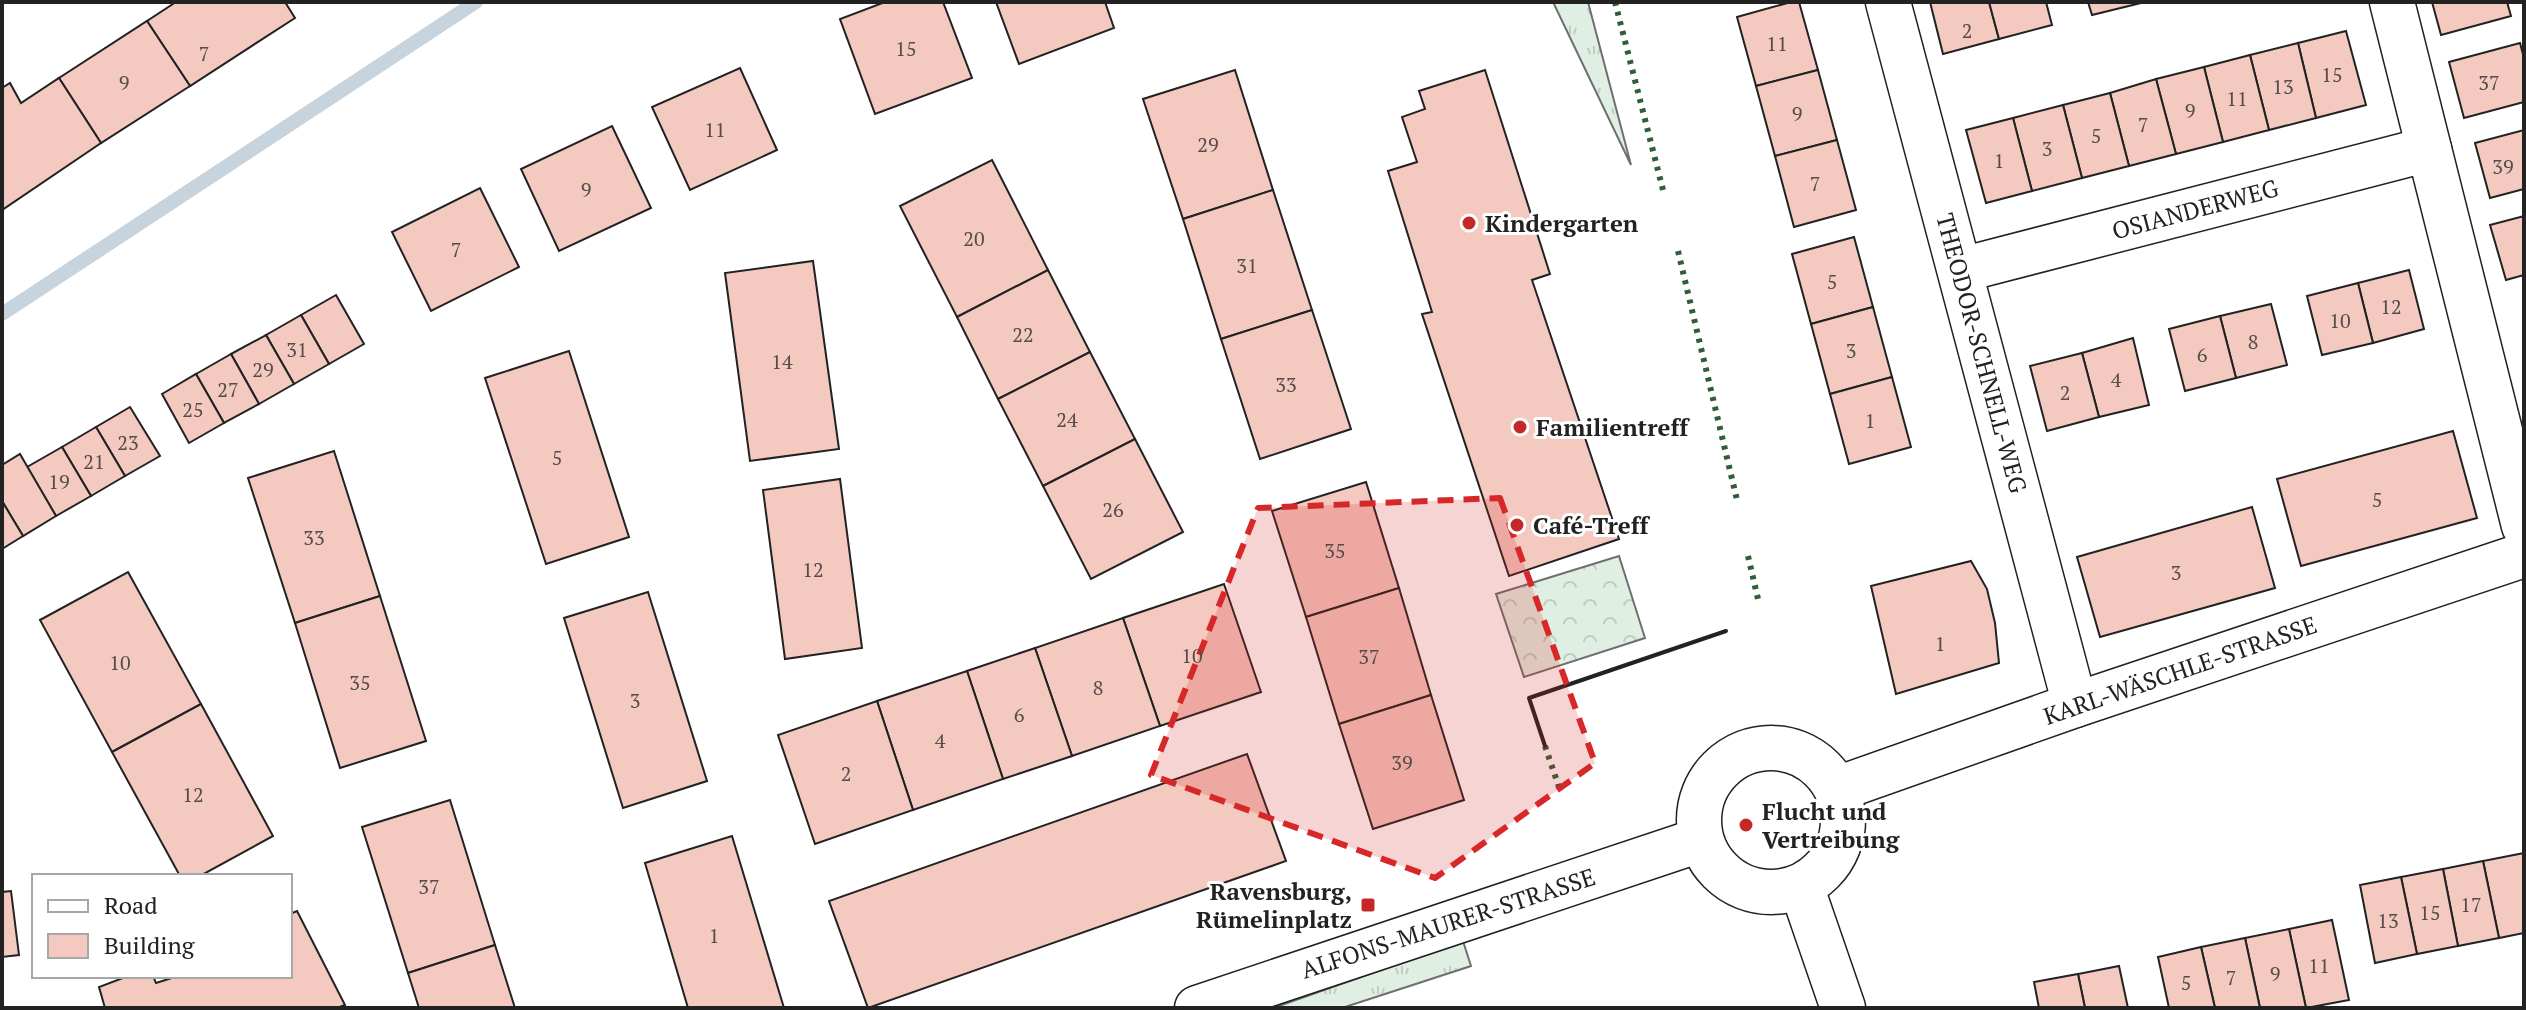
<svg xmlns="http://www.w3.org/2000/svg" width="2526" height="1010" font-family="'PT Serif',serif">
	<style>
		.grass { fill: url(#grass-tufts); stroke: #6f6f6f; stroke-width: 2 }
		.forest { fill: url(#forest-crowns); stroke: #6f6f6f; stroke-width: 2 }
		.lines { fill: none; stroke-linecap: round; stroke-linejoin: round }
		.stream { stroke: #c7d3dd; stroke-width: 14 }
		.building { fill: #f3c9c0; stroke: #222; stroke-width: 2 }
		.minor-casing { stroke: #222; stroke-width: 47 }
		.minor { stroke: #fff; stroke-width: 44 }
		.hedge { stroke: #2f5e38; stroke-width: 6; stroke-dasharray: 4 6; stroke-linecap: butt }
		.wall { stroke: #222; stroke-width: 4 }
		.marked { fill: #d62828; fill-opacity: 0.2; stroke: #d62828; stroke-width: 6; stroke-dasharray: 16 10; stroke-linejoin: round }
		.poi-dot { fill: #c62828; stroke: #fff; stroke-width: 3 }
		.labels { text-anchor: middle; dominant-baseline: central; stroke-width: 6; stroke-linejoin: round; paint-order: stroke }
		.number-label { font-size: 20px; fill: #564c4a }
		.street-label { font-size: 24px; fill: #222; stroke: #fff }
		.poi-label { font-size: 24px; font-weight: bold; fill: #222; stroke: #fff; text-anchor: start }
	</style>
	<defs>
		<pattern id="grass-tufts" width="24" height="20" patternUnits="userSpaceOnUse" patternTransform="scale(2)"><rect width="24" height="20" fill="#e0efe3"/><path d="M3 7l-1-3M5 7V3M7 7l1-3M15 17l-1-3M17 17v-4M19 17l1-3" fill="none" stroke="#c0cdc2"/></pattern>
		<pattern id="forest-crowns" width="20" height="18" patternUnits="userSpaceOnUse" patternTransform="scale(2)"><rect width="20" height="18" fill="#e0efe3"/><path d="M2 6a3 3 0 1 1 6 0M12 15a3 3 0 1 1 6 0" fill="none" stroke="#c0cdc2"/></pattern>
	</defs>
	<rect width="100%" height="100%" fill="#fff"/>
	<g class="grass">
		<polygon points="1553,2 1588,2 1631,165"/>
		<polygon points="1463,941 1471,966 1342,1008 1273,1008"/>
	</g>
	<polygon class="forest" points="1619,556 1645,638 1524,677 1496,594"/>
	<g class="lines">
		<polyline class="stream" points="2,314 476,2"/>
	</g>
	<g class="building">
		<polygon points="176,2 285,2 295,18 190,86 147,21"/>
		<polygon points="885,2 943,2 972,78 875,114 840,19"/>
		<polygon points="996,2 1105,2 1114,28 1019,64"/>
		<polygon points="1791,2 1799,2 1818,70 1756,86 1737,17"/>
		<polygon points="1930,2 1989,2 1999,39 1943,54"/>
		<polygon points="1989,2 2046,2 2052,25 1999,39"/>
		<polygon points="2088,2 2145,2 2092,15"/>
		<polygon points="2432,2 2507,2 2511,16 2441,35"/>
		<polygon points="147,21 190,86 101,143 59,78"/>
		<polygon points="2346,31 2366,105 2316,118 2298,43"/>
		<polygon points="2298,43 2316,118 2269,130 2250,55"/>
		<polygon points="2520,43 2524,58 2524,102 2464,118 2449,62"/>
		<polygon points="2250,55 2269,130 2223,142 2204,67"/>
		<polygon points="2204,67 2223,142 2176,154 2156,79"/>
		<polygon points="740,68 777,150 690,190 652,107"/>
		<polygon points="1235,70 1273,190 1183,219 1143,99"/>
		<polygon points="1485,70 1550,274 1532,280 1619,539 1509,576 1422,314 1432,312 1388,171 1417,162 1402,117 1425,109 1419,91"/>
		<polygon points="1818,70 1837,140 1775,156 1756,86"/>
		<polygon points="59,78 101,143 2,210 2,88 10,83 21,103"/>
		<polygon points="2156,79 2176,154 2129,166 2110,93"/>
		<polygon points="2110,93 2129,166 2082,178 2063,105"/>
		<polygon points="2063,105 2082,178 2032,191 2013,118"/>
		<polygon points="2013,118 2032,191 1986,203 1966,130"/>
		<polygon points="612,126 651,208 559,251 521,169"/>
		<polygon points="2524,130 2524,189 2490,198 2475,143"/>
		<polygon points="1837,140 1856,210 1794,227 1775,156"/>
		<polygon points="992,160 1048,270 957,317 900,206"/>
		<polygon points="480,188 519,267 431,311 392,232"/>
		<polygon points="1273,190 1312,310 1221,339 1183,219"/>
		<polygon points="2524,216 2524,275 2506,280 2490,225"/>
		<polygon points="1854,237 1873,307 1811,324 1792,254"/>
		<polygon points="813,261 839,449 750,461 725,273"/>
		<polygon points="1048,270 1090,352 998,399 957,317"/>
		<polygon points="2409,270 2424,329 2373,343 2358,283"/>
		<polygon points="2358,283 2373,343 2322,355 2307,296"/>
		<polygon points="336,295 364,344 329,364 301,315"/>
		<polygon points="2271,304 2287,365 2236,378 2220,316"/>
		<polygon points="1873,307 1892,377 1830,394 1811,324"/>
		<polygon points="1312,310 1351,429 1260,459 1221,339"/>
		<polygon points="301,315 329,364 294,384 266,335"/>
		<polygon points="2220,316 2236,378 2185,391 2169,329"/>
		<polygon points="266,335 294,384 259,404 231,354"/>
		<polygon points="2133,338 2149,405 2099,417 2082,353"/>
		<polygon points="569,351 629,537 546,564 485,378"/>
		<polygon points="1090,352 1135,439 1043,486 998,399"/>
		<polygon points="2082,353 2099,417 2047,431 2030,366"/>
		<polygon points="231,354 259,404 224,423 196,374"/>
		<polygon points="196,374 224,423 189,443 162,394"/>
		<polygon points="1892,377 1911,447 1849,464 1830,394"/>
		<polygon points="130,407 160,456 125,476 96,427"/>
		<polygon points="96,427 125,476 91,496 62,447"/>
		<polygon points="2453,431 2477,518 2301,566 2277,479"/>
		<polygon points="1135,439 1183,532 1091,579 1043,486"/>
		<polygon points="62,447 91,496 56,516 27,467"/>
		<polygon points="334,451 380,596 295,623 248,478"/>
		<polygon points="20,454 56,516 23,536 2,501 2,465"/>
		<polygon points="840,479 862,648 785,659 763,490"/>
		<polygon points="1366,482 1399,588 1306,617 1272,511"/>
		<polygon points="2,501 23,536 2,549"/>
		<polygon points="2252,507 2275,588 2100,637 2077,557"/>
		<polygon points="1971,561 1987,589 1995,623 1999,663 1896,694 1871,586"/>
		<polygon points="128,572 201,704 112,752 40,620"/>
		<polygon points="1224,584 1261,692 1160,726 1123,618"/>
		<polygon points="1399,588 1431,695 1339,724 1306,617"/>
		<polygon points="648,592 707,781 623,808 564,618"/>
		<polygon points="380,596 426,741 340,768 295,623"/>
		<polygon points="1123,618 1160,726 1072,756 1035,648"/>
		<polygon points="1035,648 1072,756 1003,779 967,671"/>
		<polygon points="967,671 1003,779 913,810 877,701"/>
		<polygon points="1431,695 1464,800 1373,829 1339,724"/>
		<polygon points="877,701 913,810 815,844 778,735"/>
		<polygon points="201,704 273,836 200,876 180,876 112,752"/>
		<polygon points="1247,754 1286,861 868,1008 829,901"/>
		<polygon points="450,800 495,945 408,973 362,827"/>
		<polygon points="732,836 784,1008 688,1008 645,863"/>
		<polygon points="2524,853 2524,933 2499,938 2483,861"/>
		<polygon points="2483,861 2499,938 2458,946 2443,869"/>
		<polygon points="2443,869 2458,946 2417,954 2401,877"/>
		<polygon points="2401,877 2417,954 2375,963 2360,885"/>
		<polygon points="11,891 19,955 2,957 2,892"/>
		<polygon points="297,911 345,1005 337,1008 105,1008 99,987 128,976 153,976 156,983 178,976 290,976 290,914"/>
		<polygon points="2332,920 2349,1000 2306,1008 2289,929"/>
		<polygon points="2289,929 2306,1008 2260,1008 2245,938"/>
		<polygon points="2245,938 2260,1008 2215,1008 2201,947"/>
		<polygon points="495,945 515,1008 419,1008 408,973"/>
		<polygon points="2201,947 2215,1008 2169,1008 2158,957"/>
		<polygon points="2119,966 2128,1008 2085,1008 2078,974"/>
		<polygon points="2078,974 2085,1008 2039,1008 2034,982"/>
	</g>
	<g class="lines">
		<defs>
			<g id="minor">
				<polyline points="1888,2 2075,705"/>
				<polyline points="2392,2 2524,526"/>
				<polyline points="1961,270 2429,149"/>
				<circle cx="1771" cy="820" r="72"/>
				<polyline points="1837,789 2075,705 2524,555"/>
				<polyline points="1801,886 1843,1008"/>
				<polyline points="1197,1008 1700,840"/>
			</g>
		</defs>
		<use href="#minor" class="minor-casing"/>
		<use href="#minor" class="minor"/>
		<g class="hedge">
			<polyline points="1615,2 1663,190"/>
			<polyline points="1678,251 1737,500"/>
			<polyline points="1748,556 1758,599"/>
			<polyline points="1545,746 1561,793"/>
		</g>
		<polyline class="wall" points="1545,746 1529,698 1726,631"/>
	</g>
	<path class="marked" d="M1500,498L1595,763L1435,878L1151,775L1258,508Z"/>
	<g class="poi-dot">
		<circle cx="1469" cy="223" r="8"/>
		<circle cx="1520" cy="427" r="8"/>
		<circle cx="1517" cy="525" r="8"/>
		<circle cx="1746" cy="825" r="8"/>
		<rect x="1360" y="897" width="16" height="16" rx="4"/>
	</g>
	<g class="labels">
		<g class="number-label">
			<text x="1967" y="30">2</text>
			<text x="1777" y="43">11</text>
			<text x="906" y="48">15</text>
			<text x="204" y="53">7</text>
			<text x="2332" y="74">15</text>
			<text x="124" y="82">9</text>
			<text x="2489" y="82">37</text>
			<text x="2283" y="86">13</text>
			<text x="2237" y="98">11</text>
			<text x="2190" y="110">9</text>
			<text x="1797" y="113">9</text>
			<text x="2143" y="124">7</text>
			<text x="715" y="129">11</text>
			<text x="2096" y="135">5</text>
			<text x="1208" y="144">29</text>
			<text x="2047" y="148">3</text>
			<text x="1999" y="160">1</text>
			<text x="2503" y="166">39</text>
			<text x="1815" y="183">7</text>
			<text x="586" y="189">9</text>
			<text x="974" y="238">20</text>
			<text x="456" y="249">7</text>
			<text x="1247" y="265">31</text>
			<text x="1832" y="281">5</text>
			<text x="2391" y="306">12</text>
			<text x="2340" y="320">10</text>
			<text x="1023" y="334">22</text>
			<text x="2253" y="341">8</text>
			<text x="297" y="349">31</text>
			<text x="1851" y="350">3</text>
			<text x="2202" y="354">6</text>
			<text x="782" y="361">14</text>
			<text x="263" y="369">29</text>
			<text x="2116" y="379">4</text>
			<text x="1286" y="384">33</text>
			<text x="228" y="389">27</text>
			<text x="2065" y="392">2</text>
			<text x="193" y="409">25</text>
			<text x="1067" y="419">24</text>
			<text x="1870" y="420">1</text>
			<text x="128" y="442">23</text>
			<text x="557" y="457">5</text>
			<text x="94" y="461">21</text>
			<text x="59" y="481">19</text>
			<text x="2377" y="499">5</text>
			<text x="1113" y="509">26</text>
			<text x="314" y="537">33</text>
			<text x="1335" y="550">35</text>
			<text x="813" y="569">12</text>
			<text x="2176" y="572">3</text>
			<text x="1940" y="643">1</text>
			<text x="1192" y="655">10</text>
			<text x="1369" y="656">37</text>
			<text x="120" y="662">10</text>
			<text x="360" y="682">35</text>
			<text x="1098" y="687">8</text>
			<text x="635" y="700">3</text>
			<text x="1019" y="714">6</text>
			<text x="940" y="740">4</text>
			<text x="1402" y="762">39</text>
			<text x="846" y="773">2</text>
			<text x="193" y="794">12</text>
			<text x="429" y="886">37</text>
			<text x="2471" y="904">17</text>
			<text x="2430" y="912">15</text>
			<text x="2388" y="920">13</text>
			<text x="714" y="935">1</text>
			<text x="2319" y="965">11</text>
			<text x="2275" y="973">9</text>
			<text x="2231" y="977">7</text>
			<text x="2186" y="982">5</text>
		</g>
		<g class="street-label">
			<text transform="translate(2195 209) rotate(-15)">OSIANDERWEG</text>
			<text transform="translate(1982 353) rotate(75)">THEODOR-SCHNELL-WEG</text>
			<text transform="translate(2180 670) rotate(-19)">KARL-WÄSCHLE-STRASSE</text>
			<text transform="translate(1448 923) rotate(-18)">ALFONS-MAURER-STRASSE</text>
		</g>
		<g class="poi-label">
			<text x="1485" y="223">Kindergarten</text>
			<text x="1536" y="427">Familientreff</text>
			<text x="1533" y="525">Café-Treff</text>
			<text x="1762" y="811">Flucht und<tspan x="1762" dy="28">Vertreibung</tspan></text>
			<text x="1352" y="891" text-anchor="end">Ravensburg,<tspan x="1352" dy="28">Rümelinplatz</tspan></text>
		</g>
	</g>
	<rect width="2526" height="1010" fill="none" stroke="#222222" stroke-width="8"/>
	<rect x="32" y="874" width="260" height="104" fill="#ffffff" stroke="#a7a7a7" stroke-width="2"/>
	<rect x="48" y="900" width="40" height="12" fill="#ffffff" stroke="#a7a7a7" stroke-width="2"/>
	<text x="104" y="914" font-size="24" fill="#222222">Road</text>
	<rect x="48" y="934" width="40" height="24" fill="#f3c9c0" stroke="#a7a7a7" stroke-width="2"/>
	<text x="104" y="954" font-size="24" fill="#222222">Building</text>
</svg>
